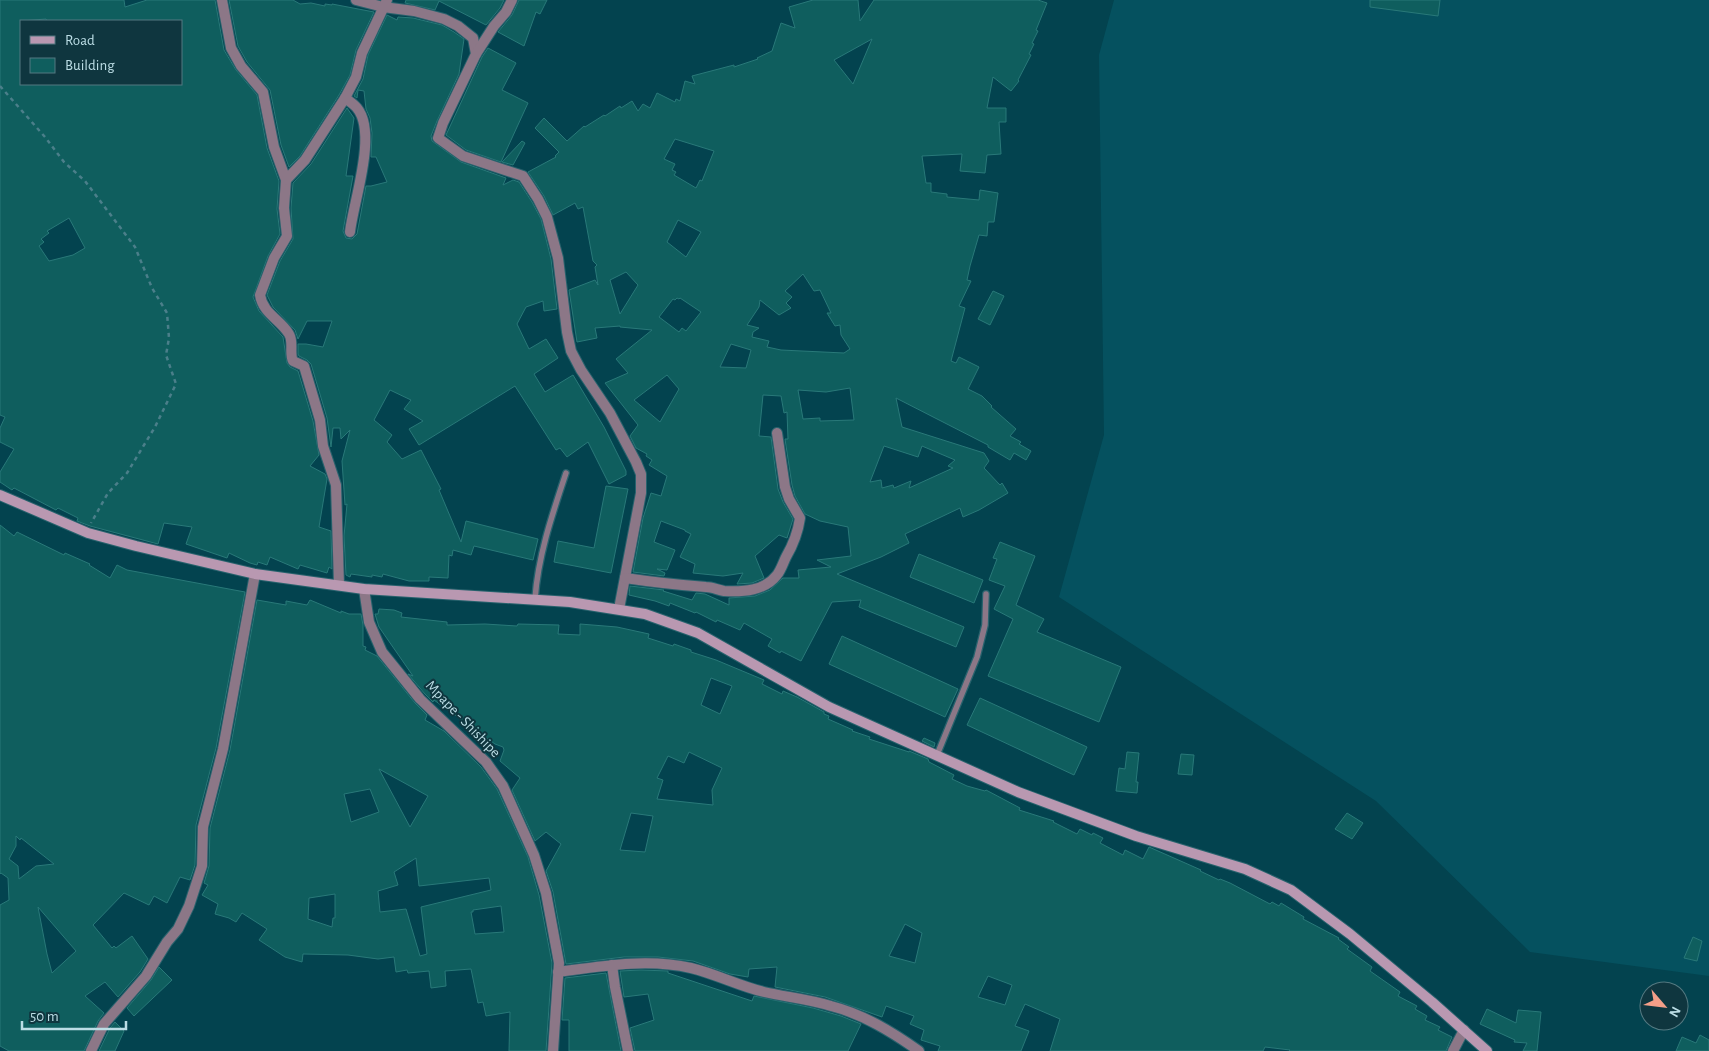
<svg xmlns="http://www.w3.org/2000/svg" width="1709" height="1051" font-family="'Alegreya Sans',sans-serif">
	<style>
		.built { fill: #05515f }
		.building { fill: #0f5e5e; stroke: #297979; fill-rule: evenodd }
		.lines { fill: none; stroke-linecap: round; stroke-linejoin: round }
		.lane-casing { stroke: #28626d; stroke-width: 8 }
		.street-casing { stroke: #28626d; stroke-width: 12 }
		.secondary-casing { stroke: #28626d; stroke-width: 12 }
		.path { stroke: #4b7f8a; stroke-width: 2.5; stroke-dasharray: 4 4; stroke-linecap: butt }
		.lane { stroke: #8c7787; stroke-width: 5.5 }
		.street { stroke: #8c7787; stroke-width: 10 }
		.secondary { stroke: #b998b1; stroke-width: 10 }
		.labels { text-anchor: middle; dominant-baseline: central; stroke-width: 4; stroke-linejoin: round; paint-order: stroke }
		.street-label { font-size: 15px; fill: #bbdde5; stroke: #0f363f }
	</style>
	<rect width="100%" height="100%" fill="#03434f"/>
	<polygon class="built" points="1114,0 1709,0 1709,976 1530,952 1376,801 1059,597 1104,435 1099,55"/>
	<g class="building">
		<path d="M0,0H124L125,7L147,0H215L224,50L236,70L257,95L267,148L279,181L277,209L280,234L268,256L253,297L259,311L283,337L287,363L290,367L298,371L313,421L319,455L310,466L325,474L327,479L319,527L331,531L332,569L329,567L327,573L300,565L298,569L270,557L267,565L258,562L257,565L250,563L229,553L227,558L186,544L192,527L164,523L158,544L90,526L77,521L78,518L58,508L56,510L14,488L12,490L0,482V472L14,449L0,442V428L5,417L0,415ZM46,19L47,21H181V84H21V21ZM69,218L85,248L73,255L49,261L39,246L44,242L41,239L49,233L47,231Z"/>
		<polygon points="229,0 293,0 300,4 311,3 325,6 325,4 332,5 332,4 374,12 356,50 350,75 339,95 300,156 289,167 281,145 270,90 247,62 238,46"/>
		<polygon points="406,0 504,0 500,8 486,25 439,1 435,10 405,3"/>
		<polygon points="519,0 547,0 540,14 536,12 524,46 498,32 512,15"/>
		<path d="M813,0H858L860,21L874,0H1038L1047,3L1036,30L1038,31L1032,43L1034,44L1029,54L1031,55L1018,80L1019,81L1011,91L993,77L987,108H1006V122H999L1001,154L987,155L985,173L960,171L962,154L922,156L926,183H931V192L947,194V197L979,200L980,190L998,193L994,222H988L987,236L979,235L970,266L967,280L971,281L959,306L965,308L951,361L956,363L959,357L979,367L968,389L982,396L992,406L991,407L1016,429L1010,436L1021,442L1019,444L1031,451L1026,460L1014,453L1010,460L988,447V445L896,398L902,427L984,453L989,461L984,468L1000,485L1002,483L1008,493L979,510L963,517L960,508L905,534L909,543L881,557L837,574L964,627L956,647L859,607L861,600L832,602L801,661L781,651L780,653L768,646L772,639L744,623L740,630L717,620L716,622L696,612L695,613L670,603L669,606L655,601L629,595L630,586L664,590L663,591L692,600L696,593L705,594L729,605V598L755,596L770,590L783,578H799L798,570L831,567L817,560L851,556L848,527L820,521L805,514L795,496L792,485L785,439H788L787,412L784,413L781,396L763,395L759,436L771,437L778,489L783,502L793,519L787,538L779,535L755,556L764,578L752,583L737,584L743,573L723,576L693,573L695,564L680,557L691,534L685,531V530L661,521L654,542L675,550L667,570L657,569L665,573L664,576L633,572L643,518L651,493L661,496L667,476L649,465L652,460L646,456L647,454L636,448L630,436L638,425L605,383L628,373L616,359L652,330L620,327V326L595,328L597,338L577,342L569,290L595,280L598,285L595,267L597,265L593,261L583,207L578,209L575,203L553,215L544,196L528,172L556,157L555,156L559,152L535,128L544,118L567,141L584,126L585,127L604,115L605,116L620,106L621,108L632,101L638,111L643,104L650,108L657,93L675,102L676,99L680,101L685,81L695,84L692,76L734,65V67L758,59L757,58L772,51L781,23L795,28L789,7ZM872,39L853,84L834,60ZM675,139L714,151L702,181L700,180L696,188L674,175L676,172L672,170L675,164L664,159ZM678,220L701,232L686,257L667,242ZM626,272L638,285L620,314L610,280ZM803,274L814,291L820,290L831,313H827L835,326L840,325L841,335L850,349L844,353L781,350L767,347L769,341L752,337L753,332L759,328L747,325L759,307L760,300L779,315L791,308L786,303L792,297L785,291ZM677,298L679,299L680,298L701,312L686,331L682,328L679,332L659,317L673,299L675,300ZM731,344L751,350L746,368L720,367ZM667,375L679,389L660,422L634,400ZM850,388L854,420L820,421V418L803,419L798,390L826,392ZM884,446L918,457L922,446L955,460L948,466L953,468L909,488L911,481L894,488L893,485L882,488L881,480L870,482Z"/>
		<polygon points="1370,0 1440,0 1438,16 1370,7"/>
		<polygon points="387,15 397,20 398,17 413,18 442,25 454,32 464,39 459,74 437,121 431,136 432,141 461,162 506,178 503,185 513,180 519,182 532,202 541,219 551,259 557,309 544,311 543,301 526,307 517,324 529,349 546,339 558,358 534,374 545,392 573,375 604,427 626,471 626,475 609,484 588,442 567,457 560,448 556,450 515,386 419,445 409,429 423,421 404,409 411,400 390,390 374,420 392,435 387,442 402,459 421,450 441,489 439,490 461,542 466,521 538,539 533,560 474,546 471,555 453,550 452,556 449,555 448,578 429,577 429,581 409,581 383,574 382,577 372,575 372,577 351,574 350,577 346,575 344,536 347,504 345,505 342,461 350,430 341,439 340,428 333,428 331,447 327,418 311,364 307,360 299,356 298,354 298,344 306,344 323,347 332,321 307,321 298,339 295,330 273,307 267,295 280,261 293,239 291,208 293,183 311,164 347,108 354,118 346,176 353,176 343,231 346,238 352,239 357,234 366,186 371,186 387,182 376,157 371,157 372,133 370,118 366,109 364,91 358,90 357,98 354,96 363,79 368,55"/>
		<polygon points="488,48 516,63 502,90 528,103 501,162 466,150 446,135 482,57"/>
		<polygon points="522,141 525,143 513,165 502,162"/>
		<polygon points="993,291 1004,296 990,325 978,319"/>
		<polygon points="606,486 628,489 611,573 554,562 558,541 594,548"/>
		<path d="M0,525L14,536L17,532L64,555L65,553L90,564L89,565L110,578L117,565L127,570L245,592L216,748L196,825L195,865L190,880L180,877L167,903L154,896L149,905L124,893L93,925L112,948L114,946L116,948L132,936L148,959L140,972L118,997L105,982L85,996L104,1013L98,1021L84,1051H9L0,1046V905L9,900L8,878L1,873L0,874ZM16,836L20,840L21,838L54,864L36,866L19,879L18,866L9,859L16,846ZM38,907L76,951L52,973L47,954Z"/>
		<polygon points="1000,542 1035,556 1016,605 1044,619 1037,632 1121,667 1099,722 988,676 1013,619 994,609 1005,586 989,580 997,559 993,558"/>
		<polygon points="919,554 983,580 974,603 910,577"/>
		<path d="M257,600L286,605V601L307,605L310,600L341,613V611L349,614H361L363,625V646L366,647L365,650L377,656L415,703L427,715L425,720L444,731L481,767L497,789L528,857L539,895L552,963L546,1051H509L510,1012L486,1016L483,1002L478,1003L471,969L445,971L446,986L431,988L429,971L408,973L407,970L396,972L394,957L378,959L348,955L303,954L302,962L285,957L259,940L267,929L242,913L236,922L229,918L215,914L218,904L202,895L208,885L204,883L209,866L210,828L230,750ZM379,769L428,796L410,827ZM370,789L379,812L351,822L344,794ZM416,858L419,886L489,878L491,890L421,907L427,954L420,956L406,909L380,912L378,891L398,885L394,872ZM335,894V918H333L332,927L308,919L309,898ZM501,906L504,932L475,934L471,912H473V910Z"/>
		<path d="M379,609L394,610L402,613L401,617L447,622V625L485,624L517,626L518,624L559,625L558,634L580,635V624L617,627L649,634L648,638L673,646L674,644L691,650V652L716,660L764,680L762,684L782,694L783,691L797,697L824,712V714L829,716L828,719L853,730L852,731L870,737L869,739L909,752V751L928,759L929,762L954,775L952,779L967,786L985,791L986,790L1020,808L1019,810L1054,821L1053,822L1077,834L1080,829L1092,835L1093,833L1103,838L1100,843L1123,855L1125,850L1143,859L1149,847L1201,870L1200,871L1219,880L1220,879L1230,883L1270,904L1272,902L1279,906L1281,903L1304,917L1303,919L1339,938L1338,939L1349,947L1347,949L1372,967L1370,971L1400,992L1398,996L1417,1006L1415,1009L1427,1016L1425,1020L1440,1027L1438,1030L1452,1037L1446,1051H1289L1290,1050L1265,1047L1263,1051H1050L1060,1019L1025,1004L1015,1026L1029,1031L1021,1051H938L940,1046L921,1040L924,1030L910,1024L914,1016L886,1006L882,1017L825,997L775,987L777,967L749,969L748,977L730,974L693,961L658,957H624L566,964L553,892L546,871L561,844L546,832L535,841L512,790L520,778L500,761L504,750L503,747L495,744L434,700L433,702L425,694L408,674L413,676L379,627L375,614H378ZM711,678L732,686L720,714L701,705ZM689,752L722,768L712,790L713,805L657,799L663,780L657,778L668,756L684,763ZM631,813L653,816L645,852L620,850ZM905,924L922,933L915,963L889,956ZM988,976L1012,985L1005,1005L978,997Z"/>
		<polygon points="842,636 958,689 945,717 829,664"/>
		<polygon points="980,698 1087,747 1074,775 967,725"/>
		<polygon points="924,738 935,743 934,747 922,741"/>
		<polygon points="1127,752 1139,753 1136,782 1138,782 1137,793 1116,791 1119,768 1125,769"/>
		<polygon points="1181,754 1194,755 1192,775 1178,774"/>
		<polygon points="1347,813 1363,823 1352,839 1335,829"/>
		<polygon points="1693,937 1702,941 1697,961 1684,958"/>
		<polygon points="159,967 172,980 134,1016 127,1008 151,980"/>
		<polygon points="641,970 668,971 668,973 752,1001 754,996 813,1008 841,1016 861,1024 848,1051 635,1051 630,1028 654,1020 648,994 624,997 620,971"/>
		<polygon points="606,973 621,1051 569,1051 569,1020 562,1020 565,978"/>
		<polygon points="1487,1009 1516,1023 1518,1010 1541,1012 1537,1051 1523,1051 1527,1043 1514,1042 1515,1040 1480,1024"/>
		<polygon points="115,1022 124,1031 115,1051 99,1051 110,1028"/>
		<polygon points="1700,1035 1709,1040 1709,1051 1676,1051 1682,1037 1696,1043"/>
	</g>
	<g class="lines">
		<defs>
			<g id="lane">
				<path d="M535,599C538,556 552,515 566,473"/>
				<polyline points="937,755 977,657 985,625 986,594"/>
			</g>
			<g id="street">
				<path d="M222,0L231,48L241,66L263,92L274,147L286,180L284,208L287,236L274,258L260,295C263,314 280,319 289,334C294,342 289,353 293,361L304,366L320,420L323,446L336,485L339,585"/>
				<polyline points="356,0 383,7 414,11 444,19 458,26 473,38 476,54 443,123 438,138 463,156 523,176 538,199 547,217 558,258 567,332 571,351 581,370 610,413 636,462 641,474 641,493 619,609"/>
				<polyline points="476,54 494,26 506,12 512,0"/>
				<path d="M345,98C349,101 354,104 357,108C378,133 353,203 350,232"/>
				<polyline points="286,180 305,160 345,98 356,77 362,53 387,0"/>
				<path d="M625,578C652,582 678,585 706,587C712,587 718,590 724,591C743,592 765,591 777,575C781,570 783,563 786,557C793,545 798,532 800,518L789,499L785,487L777,433"/>
				<polyline points="364,589 369,622 382,652 420,699 486,762 503,786 534,855 546,893 559,963 553,1051"/>
				<polyline points="612,965 615,987 628,1051"/>
				<path d="M558,972C602,966 647,958 691,968C716,974 739,986 764,992C786,997 809,999 831,1006C863,1014 892,1032 919,1051"/>
				<polyline points="91,1051 104,1024 146,976 167,942 178,929 189,906 202,866 203,827 223,749 255,574"/>
				<polyline points="1453,1051 1464,1030"/>
			</g>
			<polyline id="secondary" points="0,495 88,533 136,546 255,574 364,589 570,602 645,614 698,633 829,707 1018,792 1136,836 1245,869 1291,890 1350,934 1432,1002 1487,1051"/>
		</defs>
		<use href="#lane" class="lane-casing"/>
		<use href="#street" class="street-casing"/>
		<use href="#secondary" class="secondary-casing"/>
		<polyline class="path" points="0,86 45,137 64,162 85,181 135,247 152,288 167,313 169,338 166,355 176,384 155,427 127,473 108,493 91,523"/>
		<use href="#lane" class="lane"/>
		<use href="#street" class="street"/>
		<use href="#secondary" class="secondary"/>
	</g>
	<g class="labels">
		<g class="street-label">
			<text transform="translate(463 719) rotate(46)">Mpape - Shishipe</text>
		</g>
	</g>
	<rect x="20" y="20" width="162" height="65" fill="#0f363f" stroke="#547981"/>
	<rect x="30" y="36" width="25" height="8" fill="#b998b1" stroke="#547981"/>
	<text x="65" y="45" font-size="15" fill="#bbdde5">Road</text>
	<rect x="30" y="58" width="25" height="15" fill="#0f5e5e" stroke="#547981"/>
	<text x="65" y="70" font-size="15" fill="#bbdde5">Building</text>
	<g transform="translate(1664 1006) rotate(118)"><circle r="24" fill="#0f363f" stroke="#547981"/>
	<path d="M0-4L9 19L0 12L-9 19Z" fill="#f49e88"/>
	<text y="-8" font-size="14" font-weight="bold" text-anchor="middle" fill="#bbdde5">N</text>
	</g>
	<path d="M22 1021v8h104v-8" fill="none" stroke="#bbdde5" stroke-width="2.5"/>
	<text x="30" y="1021" font-size="15" fill="#bbdde5" stroke="#0f363f" stroke-width="4" paint-order="stroke">50 m</text>
</svg>
